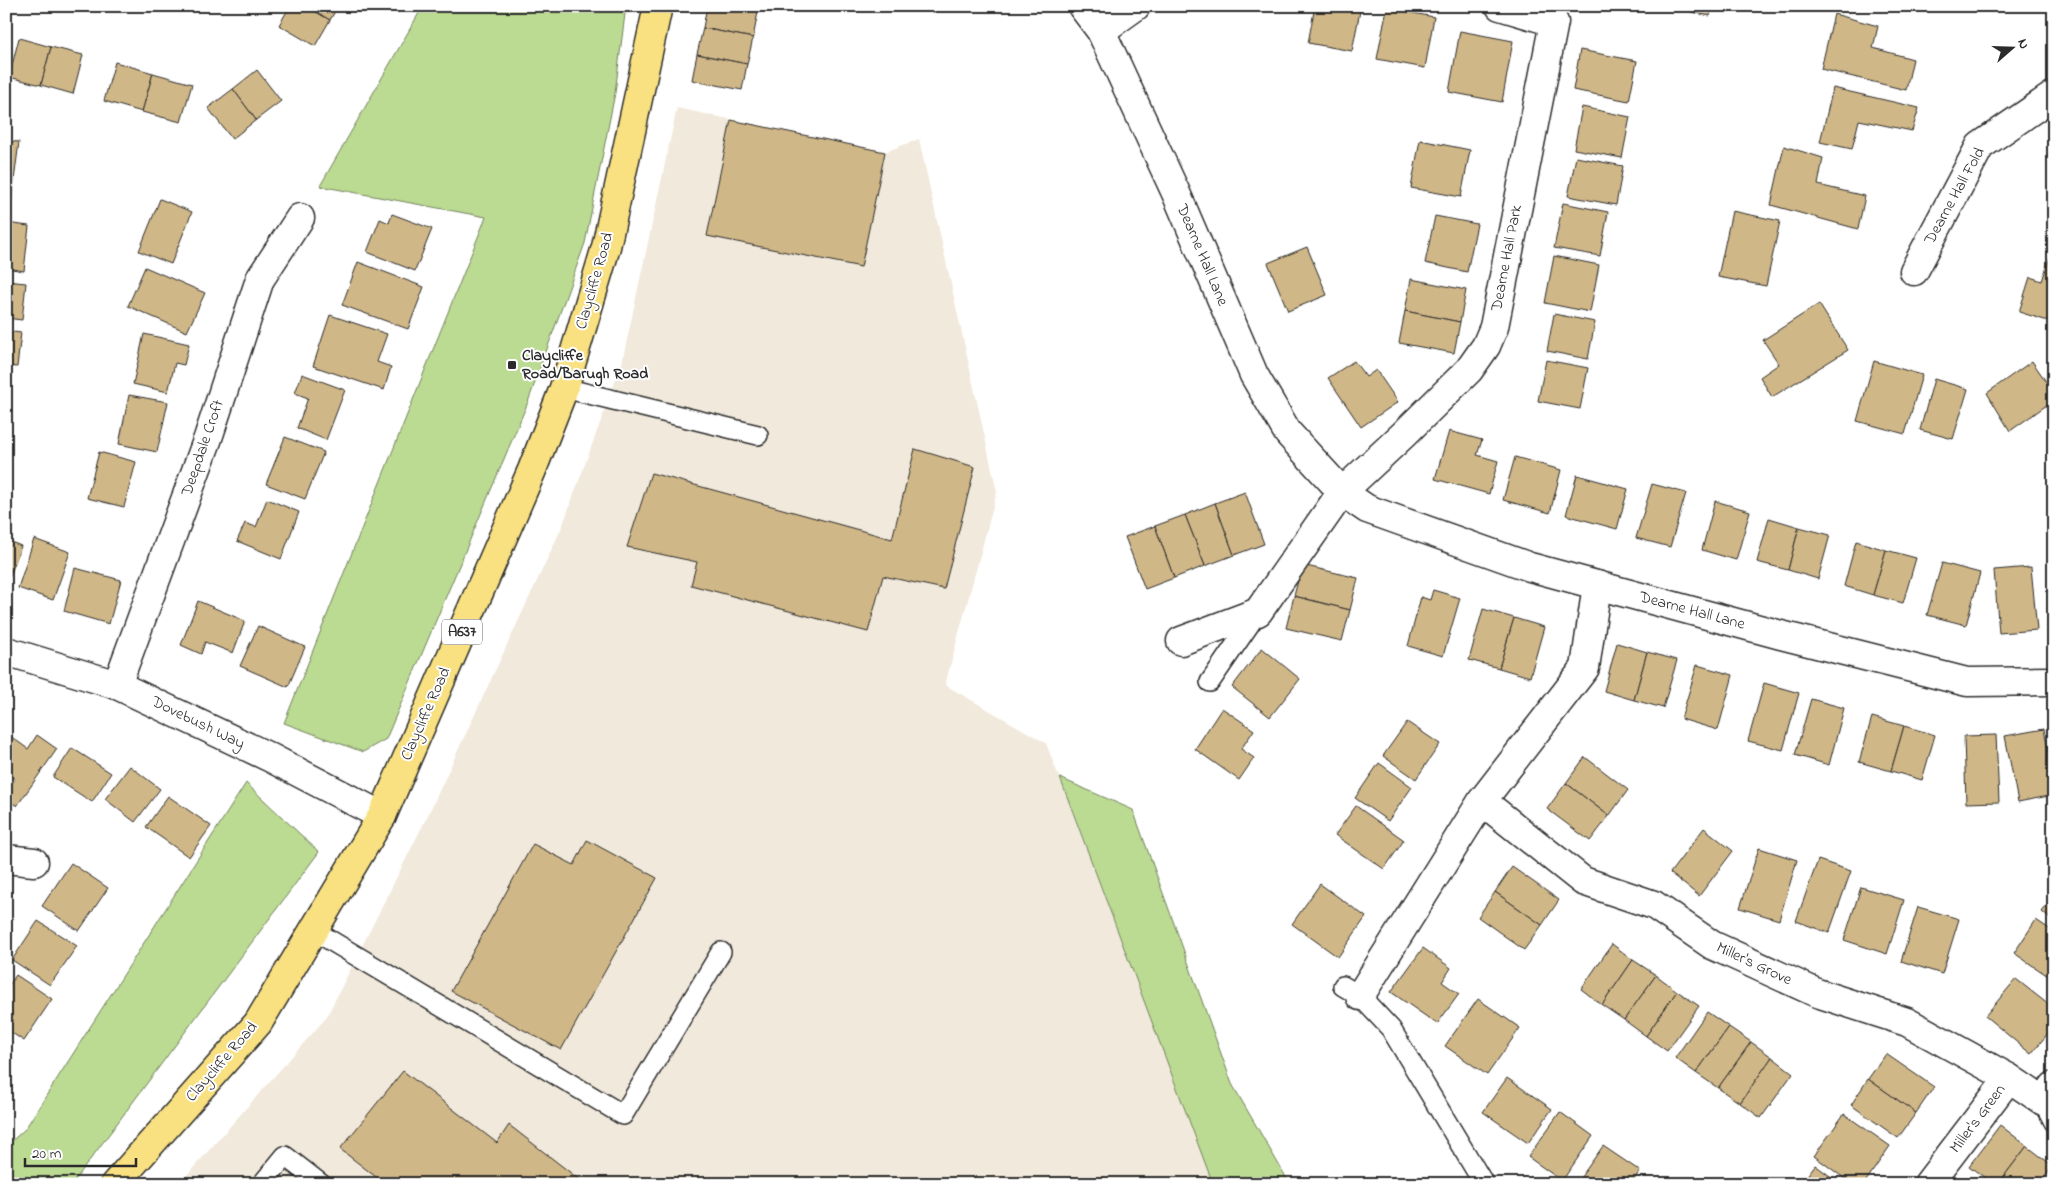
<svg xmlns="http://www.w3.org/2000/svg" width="2060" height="1190" font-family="'Indie Flower',sans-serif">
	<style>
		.built { fill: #f1e9db }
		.green { fill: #bbda92; stroke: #73825e }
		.building { fill: #d0b787; stroke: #2b2b2b }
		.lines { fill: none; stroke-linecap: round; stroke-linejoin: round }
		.lane-casing { stroke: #2b2b2b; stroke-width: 22 }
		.street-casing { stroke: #2b2b2b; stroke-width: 31 }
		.secondary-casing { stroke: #2b2b2b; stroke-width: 31 }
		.highway-casing { stroke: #2b2b2b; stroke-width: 31 }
		.lane { stroke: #fff; stroke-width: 19 }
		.street { stroke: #fff; stroke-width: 28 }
		.secondary { stroke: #fff; stroke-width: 28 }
		.highway { stroke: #f9e181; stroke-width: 28 }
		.poi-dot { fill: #2b2b2b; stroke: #fff; stroke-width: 2 }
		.labels { text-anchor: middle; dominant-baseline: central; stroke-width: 4; stroke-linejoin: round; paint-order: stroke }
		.shield { fill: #fff; stroke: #6b6b6b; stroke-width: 1 }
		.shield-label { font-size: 15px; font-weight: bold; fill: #2b2b2b }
		.street-label { font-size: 16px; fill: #2b2b2b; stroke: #fff }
		.poi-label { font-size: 16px; font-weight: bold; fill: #2b2b2b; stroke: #fff; text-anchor: start }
	</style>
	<rect width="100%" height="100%" fill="#fff"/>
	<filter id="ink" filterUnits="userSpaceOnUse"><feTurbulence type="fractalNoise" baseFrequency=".02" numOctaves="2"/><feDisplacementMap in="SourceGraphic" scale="10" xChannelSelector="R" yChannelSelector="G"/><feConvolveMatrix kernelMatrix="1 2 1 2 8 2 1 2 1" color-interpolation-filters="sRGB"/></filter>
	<g filter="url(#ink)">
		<polygon class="built" points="677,108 885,152 919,139 997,492 945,685 1046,743 1213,1184 179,1184 326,1018 427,817 562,527 622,363"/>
		<g class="green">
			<polygon points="423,6 626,6 615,93 585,243 528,402 386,739 363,752 284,723 486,217 320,186"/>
			<polygon points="1060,778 1133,810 1232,1084 1290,1184 1213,1184"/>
			<polygon points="246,783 319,852 72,1184 6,1184 6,1146 25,1129"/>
		</g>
		<g class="building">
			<polygon points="290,6 306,6 330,20 315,46 279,25"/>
			<polygon points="306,6 338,6 330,20"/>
			<polygon points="707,6 731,6 758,12 753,38 703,28"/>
			<polygon points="731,6 759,6 758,12"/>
			<polygon points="1315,6 1361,6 1352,51 1308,43"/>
			<polygon points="1665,6 1712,6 1710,16"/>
			<polygon points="1387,8 1434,17 1425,68 1377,59"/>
			<polygon points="1834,14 1878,26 1873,48 1913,59 1906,90 1821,69"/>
			<polygon points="703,28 753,38 747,64 697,54"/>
			<polygon points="1460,31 1513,41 1502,102 1449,92"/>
			<polygon points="19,38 51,47 41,85 9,77"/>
			<polygon points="51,47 83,55 73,94 41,85"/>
			<polygon points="1580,50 1637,61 1629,101 1573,90"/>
			<polygon points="697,54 747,64 742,90 692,80"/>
			<polygon points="115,62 153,73 142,112 104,101"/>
			<polygon points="257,70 281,101 256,120 233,89"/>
			<polygon points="153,73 192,84 181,122 142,112"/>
			<polygon points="1833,88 1919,108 1912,131 1859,120 1852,149 1820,142"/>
			<polygon points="233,89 256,120 232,139 208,108"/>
			<polygon points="1582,107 1630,117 1622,158 1574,149"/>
			<polygon points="731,120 885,152 861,267 707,236"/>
			<polygon points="1420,140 1470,150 1461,197 1411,188"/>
			<polygon points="6,141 19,142 10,211 6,211"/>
			<polygon points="1784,146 1823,158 1818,185 1865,196 1858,229 1771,205"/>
			<polygon points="1576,157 1623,166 1616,205 1568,196"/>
			<polygon points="160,199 192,212 171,264 139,251"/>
			<polygon points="1563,203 1608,212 1600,256 1554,248"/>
			<polygon points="1732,211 1780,221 1766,286 1718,277"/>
			<polygon points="392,214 432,229 415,271 367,252 380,219 389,223"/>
			<polygon points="1435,216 1477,224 1467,272 1425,263"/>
			<polygon points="6,223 29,226 24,271 6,268"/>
			<polygon points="1307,247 1327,295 1288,311 1268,263"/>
			<polygon points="2052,251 2054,251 2054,323 2019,312 2030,277 2042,281"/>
			<polygon points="1554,256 1599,265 1590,312 1545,303"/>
			<polygon points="358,262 424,287 408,329 342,305"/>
			<polygon points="145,267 205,293 187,332 128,306"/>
			<polygon points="1411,279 1466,290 1460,322 1405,311"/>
			<polygon points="6,281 26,283 22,320 6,318"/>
			<polygon points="1819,304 1848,350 1772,397 1760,377 1779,364 1763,340"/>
			<polygon points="1405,311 1460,322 1454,353 1399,343"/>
			<polygon points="1554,314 1595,322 1588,359 1547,351"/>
			<polygon points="330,315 387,334 377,362 391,367 384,390 313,366"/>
			<polygon points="6,331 21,333 17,367 6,366"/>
			<polygon points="144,334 189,344 184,365 175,363 168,392 133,384"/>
			<polygon points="1546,360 1588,368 1580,409 1538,401"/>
			<polygon points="1354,361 1366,377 1376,370 1398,402 1361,427 1328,378"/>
			<polygon points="1874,361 1922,375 1905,434 1857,421"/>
			<polygon points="2032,361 2054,393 2054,400 2010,431 1987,393"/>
			<polygon points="302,374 345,390 326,440 297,428 308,398 295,393"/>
			<polygon points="1934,379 1968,389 1953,439 1920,430"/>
			<polygon points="129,395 168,402 157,452 119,444"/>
			<polygon points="1449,431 1482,440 1477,455 1498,461 1489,494 1435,479"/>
			<polygon points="285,437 324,452 305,499 266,484"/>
			<polygon points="915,449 975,467 944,589 883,576 868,632 691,585 697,562 627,547 651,473 892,539"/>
			<polygon points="99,452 136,462 124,507 87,498"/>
			<polygon points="1515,457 1561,470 1550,513 1503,500"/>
			<polygon points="1577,475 1628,489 1617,529 1566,515"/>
			<polygon points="1652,484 1686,493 1670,547 1636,538"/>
			<polygon points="1245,492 1264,544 1234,555 1215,503"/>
			<polygon points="267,499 299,512 281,559 237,541 245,523 256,527"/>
			<polygon points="1715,501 1750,511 1736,560 1702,550"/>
			<polygon points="1215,503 1234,555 1205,566 1185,515"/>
			<polygon points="1185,515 1205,566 1174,578 1155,526"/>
			<polygon points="1769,518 1799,527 1788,570 1757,562"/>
			<polygon points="1155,526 1174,578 1145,589 1125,537"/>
			<polygon points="1799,527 1830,535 1818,579 1788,570"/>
			<polygon points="34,539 70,552 53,600 18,588"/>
			<polygon points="6,540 21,546 7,584 6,584"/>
			<polygon points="1856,541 1886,550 1873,595 1844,586"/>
			<polygon points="1886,550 1916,558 1903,603 1873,595"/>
			<polygon points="1942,563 1980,573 1966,625 1927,615"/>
			<polygon points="1302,565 1358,578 1350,610 1294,596"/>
			<polygon points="2031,567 2037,630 1999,633 1994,570"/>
			<polygon points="75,568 121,580 109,624 64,611"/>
			<polygon points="1433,590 1460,598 1443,656 1408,646 1421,597 1430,600"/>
			<polygon points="1294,596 1350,610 1342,641 1286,628"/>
			<polygon points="198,601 245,621 233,653 205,642 201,654 181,645"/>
			<polygon points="1483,609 1514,618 1499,668 1469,660"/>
			<polygon points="1514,618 1544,627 1530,677 1499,668"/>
			<polygon points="258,626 305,647 288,687 240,666"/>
			<polygon points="1617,643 1647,652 1634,700 1604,691"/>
			<polygon points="1262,648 1300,679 1270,717 1232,687"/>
			<polygon points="1647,652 1677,660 1663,708 1634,700"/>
			<polygon points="1697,665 1733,675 1718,730 1681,719"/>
			<polygon points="1764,683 1799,693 1783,750 1748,741"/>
			<polygon points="1811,699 1844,708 1829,765 1795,755"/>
			<polygon points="1222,708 1254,730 1241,749 1254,758 1239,780 1195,749"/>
			<polygon points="1872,717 1904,726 1891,771 1859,762"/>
			<polygon points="1407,722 1440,744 1416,779 1383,756"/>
			<polygon points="1904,726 1935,735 1922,780 1891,771"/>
			<polygon points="2044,729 2054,782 2054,795 2018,802 2005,736"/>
			<polygon points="6,733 28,749 37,735 57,749 17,806 6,799 6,791 15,779 6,772"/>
			<polygon points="1996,735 1999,802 1966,803 1964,736"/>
			<polygon points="72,748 111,773 92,802 53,777"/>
			<polygon points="1585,757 1628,790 1609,816 1566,783"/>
			<polygon points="1379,763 1412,787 1388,821 1355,798"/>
			<polygon points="130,766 160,789 135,822 105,799"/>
			<polygon points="1566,783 1609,816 1590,841 1547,809"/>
			<polygon points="168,796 211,826 189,857 146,827"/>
			<polygon points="1356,806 1404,840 1384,869 1335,835"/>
			<polygon points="1704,828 1733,851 1699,896 1670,873"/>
			<polygon points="587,840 657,878 561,1050 451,991 533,844 574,865"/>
			<polygon points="1759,848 1797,860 1779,920 1740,908"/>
			<polygon points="1818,860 1851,871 1829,933 1796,921"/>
			<polygon points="71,863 108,888 79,931 42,906"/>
			<polygon points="1512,867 1559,900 1542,925 1495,892"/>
			<polygon points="1320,884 1366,917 1338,957 1292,924"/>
			<polygon points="1861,887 1904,900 1887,954 1844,940"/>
			<polygon points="1495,892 1542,925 1524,950 1478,917"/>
			<polygon points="2054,896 2054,922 2042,912"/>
			<polygon points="1918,907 1959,919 1942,974 1901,961"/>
			<polygon points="2036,920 2054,932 2054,980 2014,953"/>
			<polygon points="38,921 77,946 50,985 12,960"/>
			<polygon points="1612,944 1633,960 1602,1005 1581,989"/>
			<polygon points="1423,948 1451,968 1442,982 1459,994 1437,1024 1391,992"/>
			<polygon points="1633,960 1656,975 1624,1020 1602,1005"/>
			<polygon points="16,975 52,999 24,1041 6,1029 6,990"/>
			<polygon points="1656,975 1677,991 1646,1036 1624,1020"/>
			<polygon points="2016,979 2054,1009 2054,1026 2031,1054 1985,1016"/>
			<polygon points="1677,991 1699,1006 1667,1051 1646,1036"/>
			<polygon points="1478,999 1520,1028 1487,1075 1445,1046"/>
			<polygon points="1707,1012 1729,1027 1696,1073 1675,1058"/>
			<polygon points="1729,1027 1751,1042 1718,1088 1696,1073"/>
			<polygon points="1751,1042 1772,1057 1740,1103 1718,1088"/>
			<polygon points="1886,1054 1934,1087 1916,1113 1868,1079"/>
			<polygon points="1772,1057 1793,1073 1761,1118 1740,1103"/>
			<polygon points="403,1071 497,1143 509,1125 585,1184 385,1184 340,1149"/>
			<polygon points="1507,1078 1552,1109 1528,1143 1483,1112"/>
			<polygon points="1868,1079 1916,1113 1898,1138 1851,1105"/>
			<polygon points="1560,1112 1593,1136 1562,1181 1528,1157"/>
			<polygon points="1844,1114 1890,1146 1864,1184 1852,1184 1814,1156"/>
			<polygon points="2000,1125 2027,1146 1998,1184 1993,1184 1969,1166"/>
			<polygon points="1603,1146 1640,1171 1631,1184 1576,1184"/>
			<polygon points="2027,1146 2053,1166 2040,1184 1998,1184"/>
			<polygon points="1815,1165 1841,1184 1801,1184"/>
		</g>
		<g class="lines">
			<defs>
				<g id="lane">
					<polyline points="564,388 758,435"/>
					<polyline points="1210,682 1258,612"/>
					<polyline points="313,930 623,1115 721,952"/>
					<polyline points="1343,986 1360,996 1391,1029 1484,1184"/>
					<polyline points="2043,1101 2054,1122"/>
					<polyline points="262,1184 285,1156 321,1184"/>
				</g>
				<g id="street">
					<polyline points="1101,31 1136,6"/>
					<polyline points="1914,271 1980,146 2054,95"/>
					<polyline points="1597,585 1585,668 1482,801 1583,881 1654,905 1712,945 1817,993 1907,1022 2009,1078 2043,1101 2054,1086"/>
					<polyline points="1181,641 1258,612 1342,492 1403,435 1469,370 1486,346 1494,327 1554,22 1500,6"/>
					<polyline points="6,651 117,685 271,758 382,816"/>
					<polyline points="117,685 208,438 260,279 300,218"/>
					<polyline points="6,859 34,862"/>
					<polyline points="1360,996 1482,801"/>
					<polyline points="1928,1184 2009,1078"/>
				</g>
				<polyline id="secondary" points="1082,6 1101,31 1176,193 1254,375 1288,433 1342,492 1367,509 1530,567 1781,635 1967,682 2054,681"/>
				<polyline id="highway" points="115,1184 258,1023 382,816 532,470 564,388 606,247 658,6"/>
			</defs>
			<use href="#lane" class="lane-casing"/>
			<use href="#street" class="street-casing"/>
			<use href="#secondary" class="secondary-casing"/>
			<use href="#highway" class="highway-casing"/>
			<use href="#lane" class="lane"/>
			<use href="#street" class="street"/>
			<use href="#secondary" class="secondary"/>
			<use href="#highway" class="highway"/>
		</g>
	</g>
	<rect class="poi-dot" x="507" y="360" width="10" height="10" rx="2.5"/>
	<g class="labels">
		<rect class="shield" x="442" y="619.5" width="40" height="25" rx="4"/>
		<g class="shield-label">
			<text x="462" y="632">A637</text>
		</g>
		<g class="street-label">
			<text transform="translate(1955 196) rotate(-61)">Dearne Hall Fold</text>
			<text transform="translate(1202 255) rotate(67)">Dearne Hall Lane</text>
			<text transform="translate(1507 258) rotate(-79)">Dearne Hall Park</text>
			<text transform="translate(595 281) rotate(-74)">Claycliffe Road</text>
			<text transform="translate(203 448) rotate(-71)">Deepdale Croft</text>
			<text transform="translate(1692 611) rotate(15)">Dearne Hall Lane</text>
			<text transform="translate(426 714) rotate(-66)">Claycliffe Road</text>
			<text transform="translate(198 723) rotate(26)">Dovebush Way</text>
			<text transform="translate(1754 964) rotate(25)">Miller's Grove</text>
			<text transform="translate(222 1062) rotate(-49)">Claycliffe Road</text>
			<text transform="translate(1978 1119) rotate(-53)">Miller's Green</text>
		</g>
		<g class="poi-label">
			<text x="522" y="356">Claycliffe<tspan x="522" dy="18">Road/Barugh Road</tspan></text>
		</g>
	</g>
	<rect width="2060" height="1190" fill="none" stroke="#fff" stroke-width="25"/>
	<rect x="12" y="12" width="2035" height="1165" fill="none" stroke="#2b2b2b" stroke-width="2" filter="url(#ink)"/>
	<g transform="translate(2012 48) rotate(70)" stroke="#ffffff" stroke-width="4" paint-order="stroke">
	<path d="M0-4L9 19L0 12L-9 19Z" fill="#2b2b2b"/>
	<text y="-8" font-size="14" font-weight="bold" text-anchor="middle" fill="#2b2b2b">N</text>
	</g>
	<path d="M25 1158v8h111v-8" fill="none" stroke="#2b2b2b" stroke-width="2.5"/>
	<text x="32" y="1158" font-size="15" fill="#2b2b2b" stroke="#ffffff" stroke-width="4" paint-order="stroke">20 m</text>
</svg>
